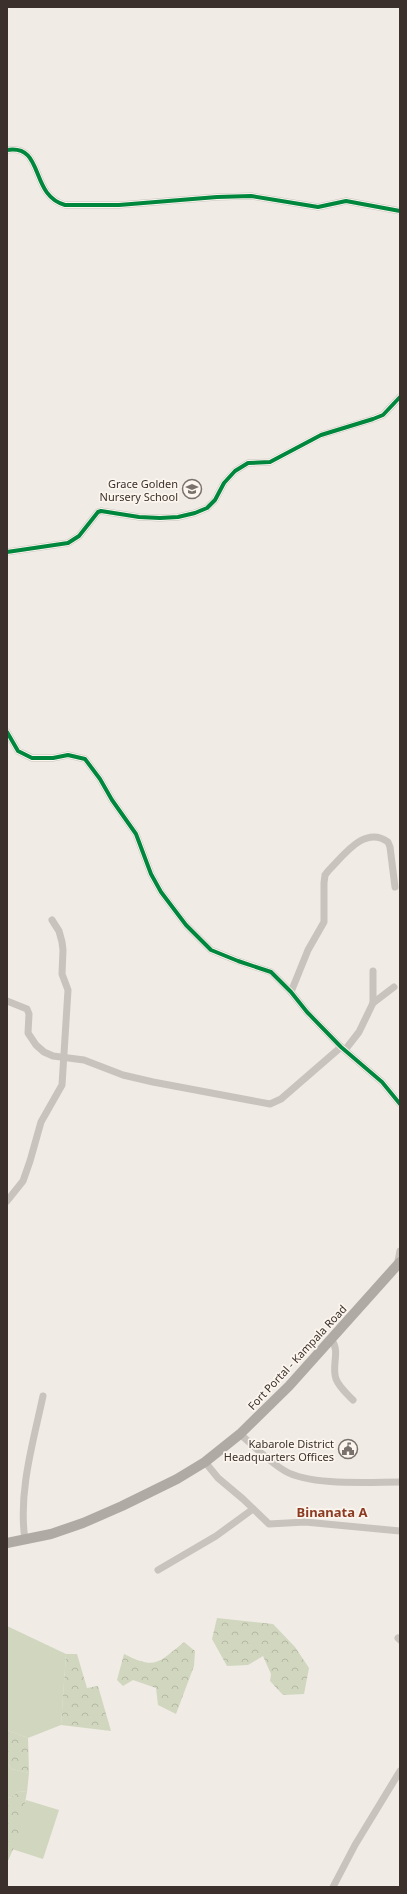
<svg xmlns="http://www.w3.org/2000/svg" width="407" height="1894" font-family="'Noto Sans',sans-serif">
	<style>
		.green { fill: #d1d6bf }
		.forest { fill: url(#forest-crowns) }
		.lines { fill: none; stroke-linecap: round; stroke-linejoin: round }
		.minor { stroke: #c9c3be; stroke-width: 7 }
		.highway { stroke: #afaaa4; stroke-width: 10 }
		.cycleway-casing { stroke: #fbf5ee; stroke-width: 6 }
		.cycleway { stroke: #00873e; stroke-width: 4 }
		.labels { text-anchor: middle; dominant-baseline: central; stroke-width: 3.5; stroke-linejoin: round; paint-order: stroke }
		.poi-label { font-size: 11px; fill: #3b302b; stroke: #fbf5ee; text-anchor: end }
		.street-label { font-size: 11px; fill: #3b302b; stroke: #fbf5ee }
		.quarter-label { font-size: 13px; font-weight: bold; fill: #8c3b22; stroke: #fbf5ee }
	</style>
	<defs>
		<pattern id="forest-crowns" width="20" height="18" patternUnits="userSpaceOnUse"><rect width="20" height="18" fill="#d1d6bf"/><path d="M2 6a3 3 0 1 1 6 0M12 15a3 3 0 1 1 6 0" fill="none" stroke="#b4b8a4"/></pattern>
	</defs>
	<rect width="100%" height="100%" fill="#f0ebe5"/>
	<g class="green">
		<polygon points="7,1626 66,1654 61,1725 28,1738 7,1730"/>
		<polygon points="7,1763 12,1769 29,1773 27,1792 19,1791 10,1798 7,1797"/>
		<polygon points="26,1800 59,1810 43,1859 12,1849 14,1829"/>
	</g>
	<g class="forest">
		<polygon points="217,1618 273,1624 295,1647 309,1668 304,1694 283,1695 270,1681 271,1674 263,1656 248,1665 227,1666 212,1639"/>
		<path d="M184,1642L195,1651L194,1666L176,1714L158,1705L156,1688L133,1680L123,1686L117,1680L124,1654C156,1670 158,1663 184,1642Z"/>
		<polygon points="66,1654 77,1654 87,1688 98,1686 111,1731 61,1725"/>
		<polygon points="7,1730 28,1738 29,1773 12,1769 7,1763"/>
		<polygon points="19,1791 27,1792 19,1836 7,1863 7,1797 10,1798"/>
	</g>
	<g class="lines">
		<g class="minor">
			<path d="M7,150C45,144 29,195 65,205H119L217,197L251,196L318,207L346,201L400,211"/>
			<polyline points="7,552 68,543 79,536 98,512 101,511 139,517 160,518 178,517 195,513 207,508 215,500 224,483 235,471 248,463 270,462 321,435 373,419 383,415 400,397"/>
			<polyline points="7,732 18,751 32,758 53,758 68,755 85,759 100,779 112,800 136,834 151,874 161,892 186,925 211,950 238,961 271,972 291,992 307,1012 341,1047 382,1082 400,1104"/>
			<path d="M291,992L308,950L324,922V883L325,875L329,870C344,855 365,825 388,842L390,847L395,887"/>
			<polyline points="7,1001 27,1009 29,1014 28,1033 36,1045 44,1052 53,1056 84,1060 123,1075 153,1082 270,1104 281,1099 341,1047"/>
			<polyline points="373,1003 394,987"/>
			<polyline points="345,1050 359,1032 373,1003 373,971"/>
			<polyline points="7,1201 23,1181 30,1161 41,1122 62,1085 68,990 62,974 63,950 62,942 59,931 52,920"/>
			<polyline points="397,1266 400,1251"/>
			<path d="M331,1339C341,1352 331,1364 336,1379C339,1387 347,1394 353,1400"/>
			<path d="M240,1434C254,1446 269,1462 285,1471C311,1486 369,1482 400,1482"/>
			<polyline points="205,1462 218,1478 243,1499 269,1524 305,1522 400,1531"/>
			<path d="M25,1540C18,1492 33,1443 43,1396"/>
			<polyline points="158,1570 216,1536 253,1509"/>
			<polyline points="398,1638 400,1640"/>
			<polyline points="333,1887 355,1845 400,1771"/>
		</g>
		<polyline class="highway" points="7,1543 51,1534 83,1523 122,1506 177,1479 205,1462 240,1434 289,1386 400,1262"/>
		<defs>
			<g id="cycleway">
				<path d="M7,150C45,144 29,195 65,205H119L217,197L251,196L318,207L346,201L400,211"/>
				<polyline points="7,552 68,543 79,536 98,512 101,511 139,517 160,518 178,517 195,513 207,508 215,500 224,483 235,471 248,463 270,462 321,435 373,419 383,415 400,397"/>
				<polyline points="7,732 18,751 32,758 53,758 68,755 85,759 100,779 112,800 136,834 151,874 161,892 186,925 211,950 238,961 271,972 291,992 307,1012 341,1047 382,1082 400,1104"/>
			</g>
		</defs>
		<use href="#cycleway" class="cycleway-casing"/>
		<use href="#cycleway" class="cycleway"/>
	</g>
	<defs>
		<symbol id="school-ring" viewBox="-11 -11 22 22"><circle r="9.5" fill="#fbf5ee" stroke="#7a716c" stroke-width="1.5"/><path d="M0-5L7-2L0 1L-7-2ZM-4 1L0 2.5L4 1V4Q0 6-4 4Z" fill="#7a716c"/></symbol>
		<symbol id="civic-ring" viewBox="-11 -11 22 22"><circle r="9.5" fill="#fbf5ee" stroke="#7a716c" stroke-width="1.5"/><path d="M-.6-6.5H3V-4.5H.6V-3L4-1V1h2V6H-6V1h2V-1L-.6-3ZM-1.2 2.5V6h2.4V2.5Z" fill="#7a716c"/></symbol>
	</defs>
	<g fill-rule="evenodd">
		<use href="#school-ring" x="181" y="478" width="22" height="22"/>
		<use href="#civic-ring" x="337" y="1438" width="22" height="22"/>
	</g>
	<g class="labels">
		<g class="poi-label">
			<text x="178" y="483">Grace Golden<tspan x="178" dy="13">Nursery School</tspan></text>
			<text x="334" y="1443">Kabarole District<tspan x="334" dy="13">Headquarters Offices</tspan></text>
		</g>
		<g class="street-label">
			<text transform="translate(297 1357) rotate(-47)">Fort Portal - Kampala Road</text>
		</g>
		<g class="quarter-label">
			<text x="332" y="1512">Binanata A</text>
		</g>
	</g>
	<rect width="407" height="1894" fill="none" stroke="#3b302b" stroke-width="16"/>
</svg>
